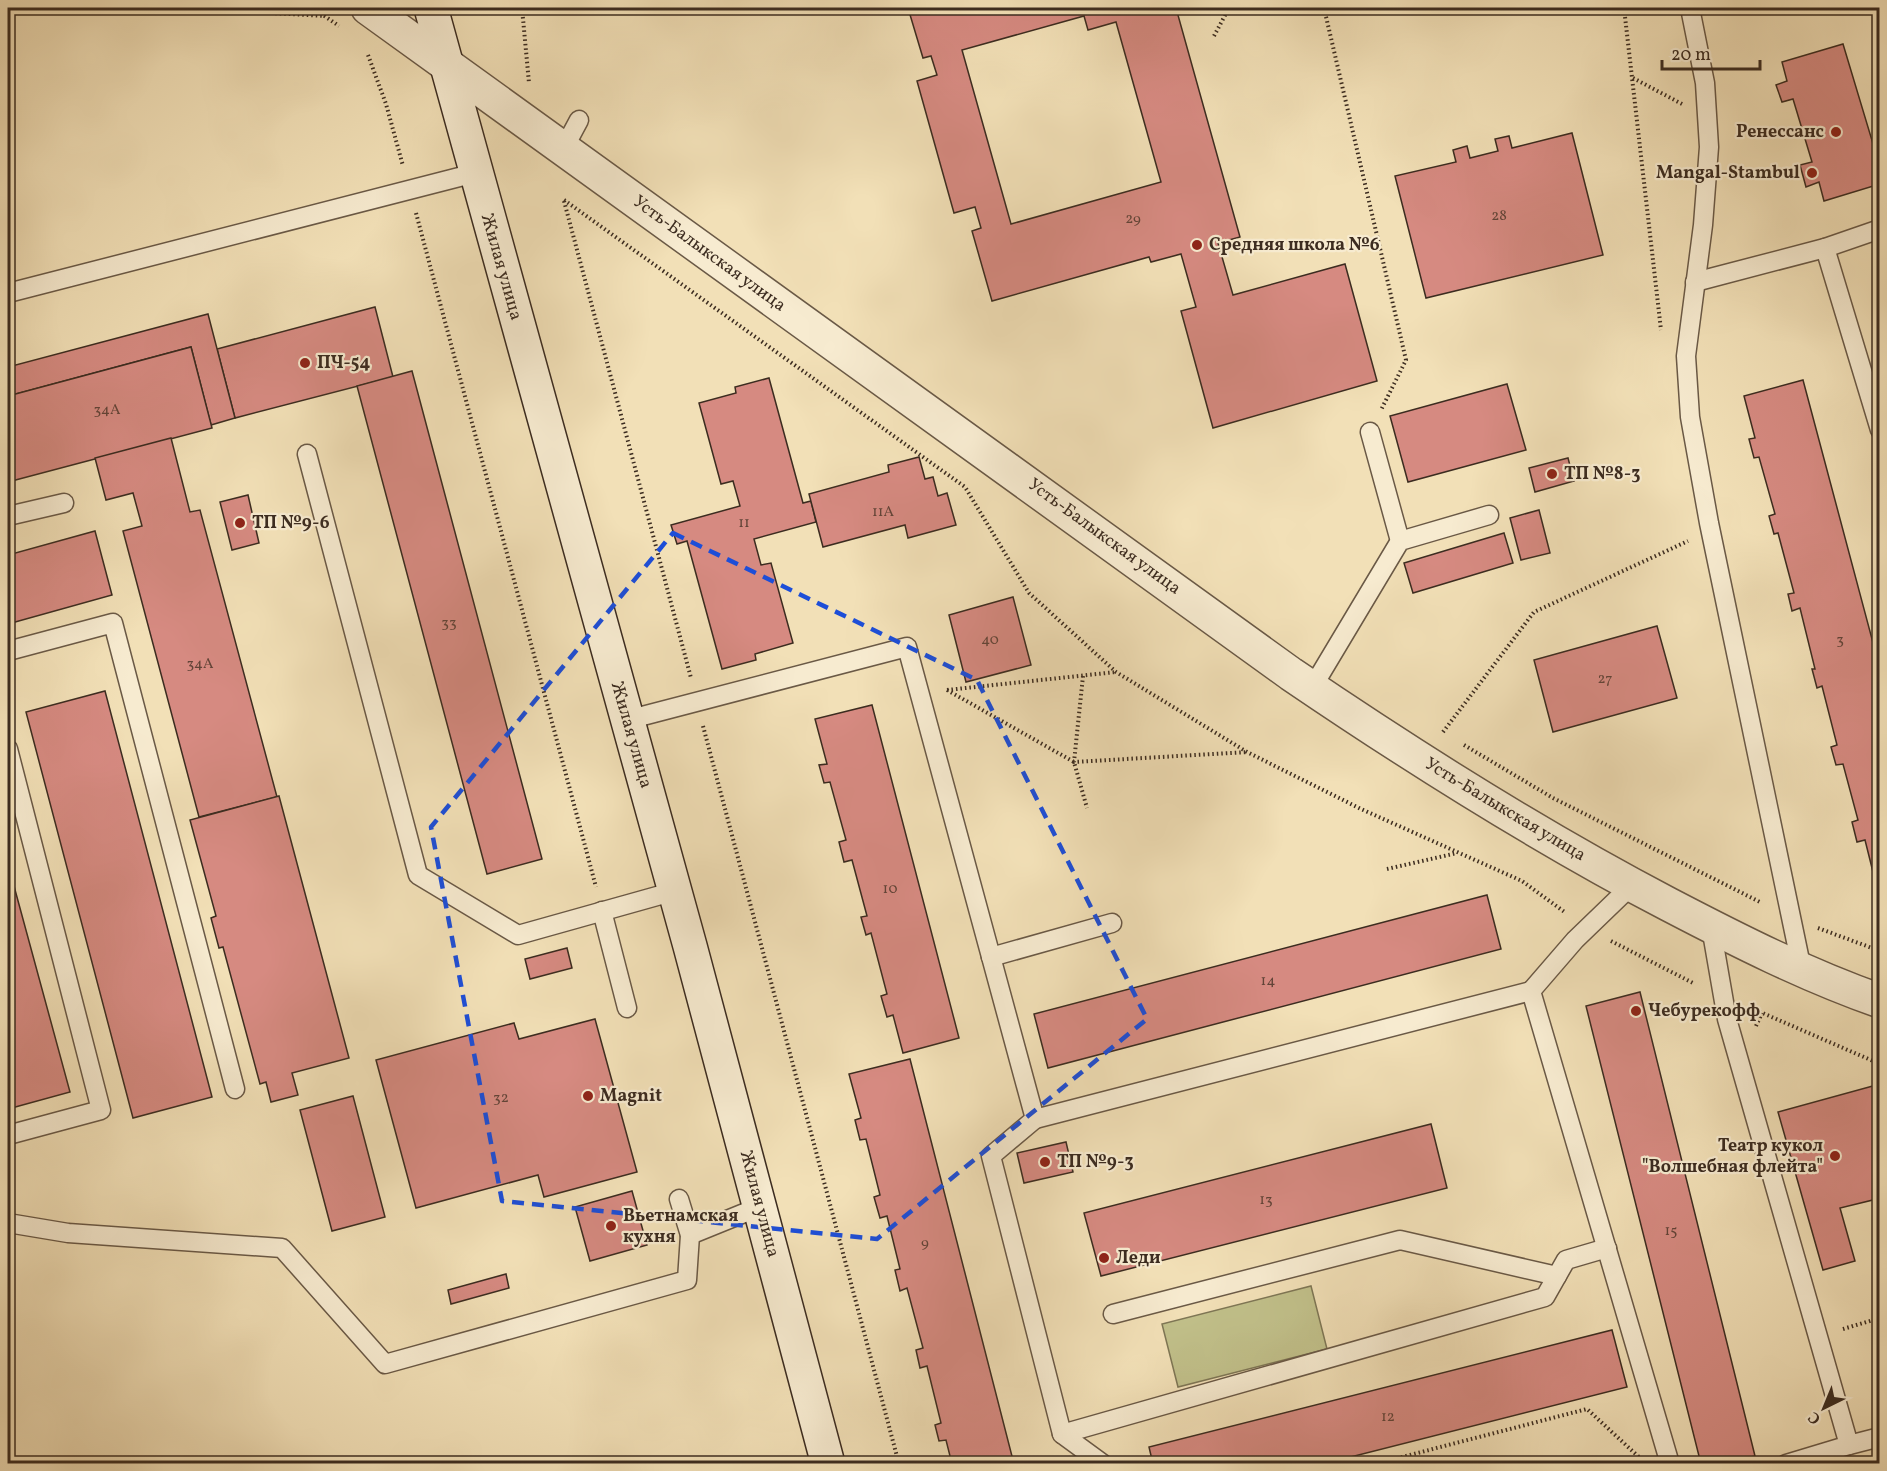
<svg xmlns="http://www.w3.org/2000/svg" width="1887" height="1471" font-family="Vollkorn,serif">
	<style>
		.green { fill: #c1c08a; stroke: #7e7655; stroke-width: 1.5 }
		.building { fill: #d68a81; stroke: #3c2c20; stroke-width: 1.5; fill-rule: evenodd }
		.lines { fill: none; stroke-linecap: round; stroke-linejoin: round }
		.lane-casing { stroke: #6a5946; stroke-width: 21 }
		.street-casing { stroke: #6a5946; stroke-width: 36 }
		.secondary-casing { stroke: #3c2c20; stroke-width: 36 }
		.path { stroke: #3c2c20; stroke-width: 4; stroke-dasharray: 1.5 3; stroke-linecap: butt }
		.lane { stroke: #f7ebd0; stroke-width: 18 }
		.street { stroke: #f7ebd0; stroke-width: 33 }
		.secondary { stroke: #f7ebd0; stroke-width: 33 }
		.marked { fill: none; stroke: #1d4ed8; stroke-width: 4.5; stroke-dasharray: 12 8; stroke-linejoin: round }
		.poi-dot { fill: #8f2418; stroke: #f7ebd0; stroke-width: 2 }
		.labels { text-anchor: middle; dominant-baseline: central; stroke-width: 4.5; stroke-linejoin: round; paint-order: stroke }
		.number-label { font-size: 15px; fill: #624438 }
		.poi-label { font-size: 18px; font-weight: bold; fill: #3c2c20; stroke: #f7ebd0; text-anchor: start }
		.street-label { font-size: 18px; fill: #3c2c20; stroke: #f7ebd0 }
	</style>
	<rect width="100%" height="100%" fill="#f2e0b7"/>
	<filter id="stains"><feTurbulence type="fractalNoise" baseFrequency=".00333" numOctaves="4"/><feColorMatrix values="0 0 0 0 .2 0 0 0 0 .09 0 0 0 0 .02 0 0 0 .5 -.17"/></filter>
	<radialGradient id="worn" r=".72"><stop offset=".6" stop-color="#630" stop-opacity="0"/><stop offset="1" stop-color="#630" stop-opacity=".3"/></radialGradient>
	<polygon class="green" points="1311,1286 1327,1349 1178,1387 1162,1324"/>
	<g class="building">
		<path d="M908,8H1176L1240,237L1218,243L1233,295L1345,264L1377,381L1213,428L1181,311L1196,307L1181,254L1151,262L1149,257L992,301L972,231L981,228L975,207L954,213L917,81L937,75L931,56L923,58ZM1084,16L1088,30L1116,22L1161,182L1011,224L962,50Z"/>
		<polygon points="1843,44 1880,167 1880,184 1824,201 1819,182 1806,187 1800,165 1812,162 1793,99 1782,102 1776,85 1787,81 1782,62"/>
		<polygon points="1572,133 1603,255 1426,298 1395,176 1456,162 1453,150 1467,146 1470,158 1498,151 1495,139 1509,136 1512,148"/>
		<polygon points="375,307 393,377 235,418 217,349"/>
		<polygon points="208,314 235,418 211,425 191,347 8,396 8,367"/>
		<polygon points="191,347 212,428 8,482 8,396"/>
		<polygon points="412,371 542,859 487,874 357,386"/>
		<polygon points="769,378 803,503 811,501 816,522 754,539 761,565 771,563 793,643 755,654 756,660 722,669 687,541 677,544 671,525 740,506 733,481 721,484 699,403 736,393 735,387"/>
		<polygon points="1803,380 1880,669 1880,883 1876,884 1865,840 1857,842 1852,822 1858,820 1843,764 1836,765 1831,747 1837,745 1822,686 1817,688 1812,669 1815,669 1800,608 1792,611 1788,594 1794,593 1778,533 1774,534 1769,516 1775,514 1759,457 1754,458 1749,439 1755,438 1744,396"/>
		<polygon points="1507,384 1526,450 1408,482 1390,416"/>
		<polygon points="171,438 190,512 200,510 277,797 199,817 123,531 142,526 133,493 106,500 95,458"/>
		<polygon points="919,457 925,479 933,477 938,496 947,493 956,525 908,538 905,525 823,547 809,494 889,472 888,465"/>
		<polygon points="1568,458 1574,481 1535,492 1529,468"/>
		<polygon points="248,495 259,543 232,550 220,502"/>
		<polygon points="1539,510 1550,553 1521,560 1510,518"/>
		<polygon points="95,531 112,595 8,624 8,555"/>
		<polygon points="1504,533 1513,563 1413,593 1404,563"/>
		<polygon points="1013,597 1031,665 966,682 949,615"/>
		<polygon points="1657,626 1677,698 1553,732 1534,660"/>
		<polygon points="105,691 212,1097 133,1118 26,712"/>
		<polygon points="872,705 959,1038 903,1053 893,1015 887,1017 881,996 887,994 871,933 866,935 861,917 867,916 852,860 844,862 839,842 846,840 830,782 824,783 819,765 827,764 815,719"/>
		<polygon points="279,796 349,1058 292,1073 298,1095 271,1102 266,1082 260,1084 223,947 219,948 211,918 216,916 190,820"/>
		<polygon points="8,864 70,1092 8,1109"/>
		<polygon points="1487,895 1501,949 1048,1068 1034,1014"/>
		<polygon points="567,948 572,968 530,979 525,959"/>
		<polygon points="1640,992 1755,1456 1724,1464 1701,1464 1586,1006"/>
		<polygon points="595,1019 637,1172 544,1197 538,1175 416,1208 376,1060 514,1023 519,1039"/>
		<polygon points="910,1059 1014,1464 952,1464 946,1440 939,1441 935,1425 941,1423 927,1366 920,1368 916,1350 923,1348 907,1288 900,1291 895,1270 900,1269 887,1216 880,1218 874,1197 880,1195 866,1139 860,1140 855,1120 861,1118 849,1074"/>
		<polygon points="1880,1084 1880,1224 1873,1200 1840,1208 1855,1261 1823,1270 1778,1112"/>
		<polygon points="353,1096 385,1217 332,1231 300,1110"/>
		<polygon points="1431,1124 1447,1188 1101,1276 1084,1213"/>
		<polygon points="1066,1142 1073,1172 1024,1183 1017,1153"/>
		<polygon points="632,1191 647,1245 590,1261 575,1207"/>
		<polygon points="506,1274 509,1288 451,1304 448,1290"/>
		<polygon points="1612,1330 1627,1387 1323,1464 1153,1464 1149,1447"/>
	</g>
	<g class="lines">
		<defs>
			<g id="lane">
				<polyline points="1690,8 1705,83 1709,147 1703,225 1686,356 1690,417 1709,523 1802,970"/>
				<polyline points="563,150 579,120"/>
				<polyline points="1880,229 1825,248 1880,430"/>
				<polyline points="1695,282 1825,248"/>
				<polyline points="8,293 475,173"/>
				<polyline points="1370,432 1400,541"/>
				<polyline points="307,454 418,875 518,935 675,891"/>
				<polyline points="8,516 64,503"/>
				<polyline points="8,651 113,623 235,1089"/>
				<polyline points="1312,688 1400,541 1489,515"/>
				<polyline points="627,720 907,647 1035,1119 1531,991"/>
				<polyline points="8,749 101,1110 8,1135"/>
				<polyline points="1632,885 1575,940 1531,991 1670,1464"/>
				<polyline points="602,911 627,1008"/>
				<polyline points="1711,927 1727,1019 1849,1445 1786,1464"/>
				<polyline points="991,957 1112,923"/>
				<polyline points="1035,1119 991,1156 1062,1434 1103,1464"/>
				<polyline points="679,1199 690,1235 759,1207"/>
				<polyline points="8,1223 68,1233 282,1248 385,1364 687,1280 690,1235"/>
				<polyline points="1113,1314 1400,1240 1557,1276"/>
				<polyline points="1062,1434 1545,1297 1566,1260 1607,1248"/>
				<polyline points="1849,1445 1880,1437"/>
			</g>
			<path id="street" d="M368,8L1291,674C1413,757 1538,836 1668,904C1737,940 1806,975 1880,1001"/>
			<polyline id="secondary" points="431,8 690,946 828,1464"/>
		</defs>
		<use href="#lane" class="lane-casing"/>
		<use href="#street" class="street-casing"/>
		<use href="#secondary" class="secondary-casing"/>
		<g class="path">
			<polyline points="181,8 325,16"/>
			<polyline points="313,8 339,26"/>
			<polyline points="522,8 529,83"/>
			<polyline points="1324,8 1406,360 1381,410"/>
			<polyline points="1624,8 1661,330"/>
			<polyline points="1214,36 1229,8"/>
			<polyline points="368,55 386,104 403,166"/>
			<polyline points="1633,78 1682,104"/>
			<polyline points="564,200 965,487 1029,593 1116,672 1247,752 1361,809 1522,881 1566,913"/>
			<polyline points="564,201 691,678"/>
			<polyline points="416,213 596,887"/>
			<polyline points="1083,676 1074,762 1248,752"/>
			<polyline points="947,690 1074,762 1087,808"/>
			<polyline points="947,690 1116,672"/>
			<polyline points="703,726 899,1464"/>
			<polyline points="1443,732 1534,612 1688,541"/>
			<polyline points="1464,745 1553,798 1762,903"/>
			<polyline points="1387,869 1457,853"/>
			<polyline points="1818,928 1880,951"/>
			<polyline points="1611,941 1695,984"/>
			<polyline points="1751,1008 1880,1064"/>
			<polyline points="1756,1026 1762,1013"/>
			<polyline points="1843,1329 1880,1318"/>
			<polyline points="1375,1464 1587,1409 1640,1458"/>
		</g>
		<use href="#lane" class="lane"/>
		<use href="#street" class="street"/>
		<use href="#secondary" class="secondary"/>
	</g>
	<path class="marked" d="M673,533L977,680L1147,1019L877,1239L502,1201L431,827Z"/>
	<g class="poi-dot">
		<circle cx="1836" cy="132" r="6"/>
		<circle cx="1812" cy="173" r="6"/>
		<circle cx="1197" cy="245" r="6"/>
		<circle cx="305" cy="363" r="6"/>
		<circle cx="1552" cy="474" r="6"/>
		<circle cx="240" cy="523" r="6"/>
		<circle cx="1636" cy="1011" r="6"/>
		<circle cx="588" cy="1096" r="6"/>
		<circle cx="1835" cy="1156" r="6"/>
		<circle cx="1045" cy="1162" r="6"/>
		<circle cx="611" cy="1226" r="6"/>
		<circle cx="1104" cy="1258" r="6"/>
	</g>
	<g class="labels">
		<g class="number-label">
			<text x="1499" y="216">28</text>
			<text x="1133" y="219">29</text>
			<text x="107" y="410">34А</text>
			<text x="883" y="512">11А</text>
			<text x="744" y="523">11</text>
			<text x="449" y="623">33</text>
			<text x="990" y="640">40</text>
			<text x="1840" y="640">3</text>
			<text x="200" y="664">34А</text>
			<text x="1605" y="679">27</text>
			<text x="890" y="889">10</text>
			<text x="1268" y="981">14</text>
			<text x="501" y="1098">32</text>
			<text x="1266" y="1200">13</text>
			<text x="1671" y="1231">15</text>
			<text x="925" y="1243">9</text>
			<text x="1388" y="1417">12</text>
		</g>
		<g class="poi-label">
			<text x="1824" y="132" text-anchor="end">Ренессанс</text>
			<text x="1800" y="173" text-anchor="end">Mangal-Stambul</text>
			<text x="1209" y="245">Средняя школа №6</text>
			<text x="317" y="363">ПЧ-54</text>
			<text x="1564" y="474">ТП №8-3</text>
			<text x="252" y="523">ТП №9-6</text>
			<text x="1648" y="1011">Чебурекофф</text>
			<text x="600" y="1096">Magnit</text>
			<text x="1823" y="1146" text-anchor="end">Театр кукол<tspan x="1823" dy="21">"Волшебная флейта"</tspan></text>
			<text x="1057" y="1162">ТП №9-3</text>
			<text x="623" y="1216">Вьетнамская<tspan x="623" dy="21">кухня</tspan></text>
			<text x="1116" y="1258">Леди</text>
		</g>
		<g class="street-label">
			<text transform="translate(709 254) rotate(36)">Усть-Балыкская улица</text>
			<text transform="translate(501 267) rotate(74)">Жилая улица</text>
			<text transform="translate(1104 537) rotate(36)">Усть-Балыкская улица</text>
			<text transform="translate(631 735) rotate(74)">Жилая улица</text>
			<text transform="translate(1505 810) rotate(31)">Усть-Балыкская улица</text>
			<text transform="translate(759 1204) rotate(75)">Жилая улица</text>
		</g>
	</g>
	<rect width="1887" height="1471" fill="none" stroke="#f2e0b7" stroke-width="30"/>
	<rect x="9" y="9" width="1869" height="1453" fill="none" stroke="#3c2c20" stroke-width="3"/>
	<rect x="15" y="15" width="1857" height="1441" fill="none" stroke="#3c2c20" stroke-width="1.5"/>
	<g transform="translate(1824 1408) rotate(223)" stroke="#f7ebd0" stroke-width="4.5" paint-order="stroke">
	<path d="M0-4.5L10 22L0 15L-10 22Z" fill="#3c2c20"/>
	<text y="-9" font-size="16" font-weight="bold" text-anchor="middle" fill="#3c2c20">С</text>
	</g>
	<path d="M1662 60v9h98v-9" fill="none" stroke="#3c2c20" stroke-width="3"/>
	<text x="1671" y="60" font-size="18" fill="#3c2c20" stroke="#f7ebd0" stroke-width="4.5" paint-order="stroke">20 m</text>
	<rect width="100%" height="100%" filter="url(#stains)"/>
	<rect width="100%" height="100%" fill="url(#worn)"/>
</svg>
